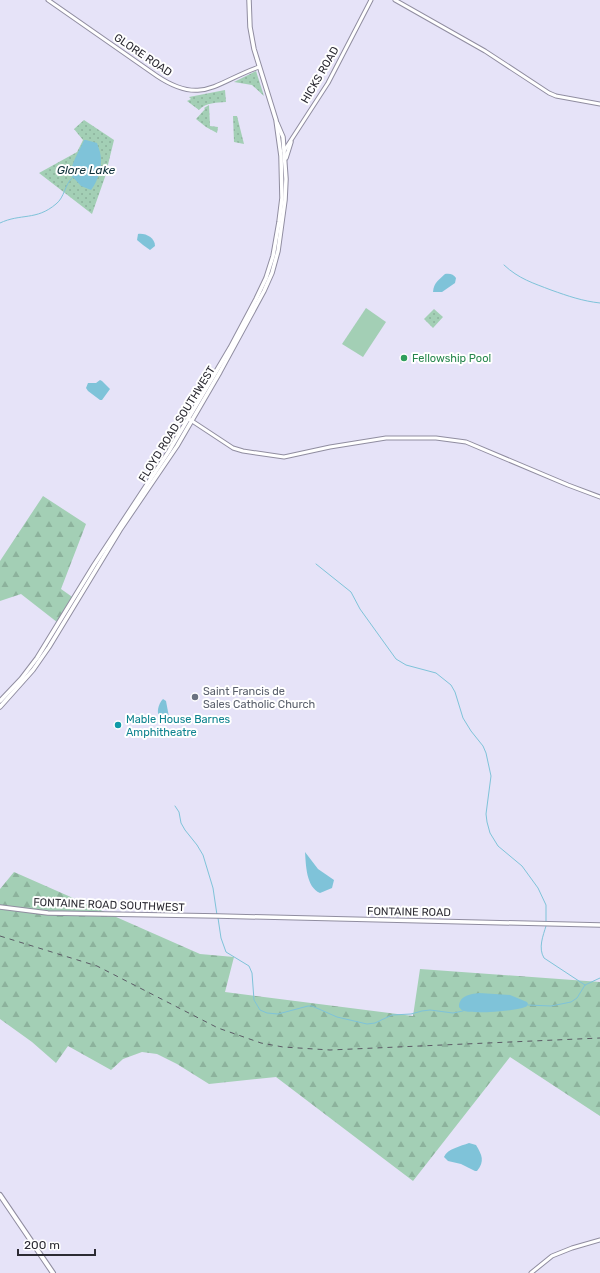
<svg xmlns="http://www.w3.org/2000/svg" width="600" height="1273" font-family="Rubik,sans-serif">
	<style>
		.grass { fill: #a3cfb5 }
		.forest { fill: url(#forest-firs) }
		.park { fill: url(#park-dots) }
		.water { fill: #7fc3d9 }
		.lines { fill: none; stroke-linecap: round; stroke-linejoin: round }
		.stream { stroke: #7fc3d9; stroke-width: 1 }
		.tertiary-casing { stroke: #908da0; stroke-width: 5 }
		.secondary-casing { stroke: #908da0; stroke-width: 5.5 }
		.primary-casing { stroke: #908da0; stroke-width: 6 }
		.tertiary { stroke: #fff; stroke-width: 3 }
		.secondary { stroke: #fff; stroke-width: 3.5 }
		.primary { stroke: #fff; stroke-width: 4 }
		.rail { stroke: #5b5a65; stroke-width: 1; stroke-dasharray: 5 5; stroke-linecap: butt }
		.leisure-dot { fill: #2e9e5b; stroke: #fff; stroke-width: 1.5 }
		.worship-dot { fill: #6b7280; stroke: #fff; stroke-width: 1.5 }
		.culture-dot { fill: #0f9aa8; stroke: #fff; stroke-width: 1.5 }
		.labels { text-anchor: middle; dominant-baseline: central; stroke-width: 4; stroke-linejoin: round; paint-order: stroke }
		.street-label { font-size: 11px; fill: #2c2b33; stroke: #fff }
		.leisure-label { font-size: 11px; fill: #27864d; stroke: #fff; text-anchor: start }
		.worship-label { font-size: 11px; fill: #5b616d; stroke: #fff; text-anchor: start }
		.culture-label { font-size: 11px; fill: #0d838f; stroke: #fff; text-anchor: start }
		.water-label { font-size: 12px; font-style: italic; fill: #0e3039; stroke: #fff }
	</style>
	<defs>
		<pattern id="forest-firs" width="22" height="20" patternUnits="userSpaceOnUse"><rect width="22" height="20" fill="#a3cfb5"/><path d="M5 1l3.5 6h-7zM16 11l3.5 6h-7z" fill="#8cb29c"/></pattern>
		<pattern id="park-dots" width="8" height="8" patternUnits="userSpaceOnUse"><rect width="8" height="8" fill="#a3cfb5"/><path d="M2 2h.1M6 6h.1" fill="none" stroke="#8cb29c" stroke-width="1.8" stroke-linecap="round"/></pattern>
	</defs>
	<rect width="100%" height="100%" fill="#e6e3f8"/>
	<polygon class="grass" points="366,308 386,322 363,357 342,344"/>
	<g class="forest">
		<polygon points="43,496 86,524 61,589 78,601 62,626 21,594 0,601 0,561"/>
		<polygon points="14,872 200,954 234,957 225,992 413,1016 420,969 600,982 600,1116 510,1057 413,1181 276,1077 209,1084 177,1064 157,1054 142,1052 123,1059 111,1070 68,1046 56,1063 32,1042 0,1019 0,889"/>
	</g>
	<g class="park">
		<polygon points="256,71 264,96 252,85 234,82"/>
		<path d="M225,90L226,102C217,103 206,102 199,110L187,101L191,99L189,97Z"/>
		<polygon points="209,105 210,126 218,127 217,133 206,127 196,119 205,109 204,108"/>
		<polygon points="233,116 237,116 244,144 234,142"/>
		<polygon points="84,120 114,140 105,177 92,214 39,173 77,152 83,140 74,129"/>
		<polygon points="434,309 443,317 433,328 424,319"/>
	</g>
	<g class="water">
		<path d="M84,140H86L97,143C98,146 99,149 100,152C103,164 99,180 91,190L81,186L71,175C71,162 79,152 84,140Z"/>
		<path d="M138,234C146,233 155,238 155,246L150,250L143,245L137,240Z"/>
		<path d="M445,274C449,273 454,274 456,278L455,283L442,292H433C434,282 439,280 445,274Z"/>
		<polygon points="100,380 102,381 110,389 102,400 100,400 88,391 86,388 88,383 96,383"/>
		<path d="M163,699L166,701L169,717L160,719C156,713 158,704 163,699Z"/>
		<path d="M305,852L318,869L334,880L332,888L320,893C306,887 306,865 305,852Z"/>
		<path d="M479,993L510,995L527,1002L528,1004L527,1006C520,1011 474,1014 464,1011C462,1011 460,1008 459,1007C459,996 470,994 479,993Z"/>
		<path d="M469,1143L476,1145C482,1155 485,1161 477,1171H475L461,1164L448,1161L444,1157C447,1149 461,1146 469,1143Z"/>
	</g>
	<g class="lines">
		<g class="stream">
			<path d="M0,223C21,213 36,221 56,204C65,197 64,185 73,177"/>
			<path d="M504,265C519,279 533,283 551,290C568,296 582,301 600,303"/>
			<polyline points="316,564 351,592 360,609 396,659 406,665 436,673 451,685 455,692 463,718 471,731 483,746 486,753 491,776 486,814 487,822 490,833 498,846 522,866 538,888 546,905 546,923"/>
			<polyline points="175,806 179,812 181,823 185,830 197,845 203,855 213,888 217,915"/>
			<polyline points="218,918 221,938 226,952 249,966 252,973 254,1000 260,1010 267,1013 278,1014 308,1006 312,1006 337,1017 367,1024 375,1023 392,1015 411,1014 422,1011 430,1010 453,1013 463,1011"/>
			<path d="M546,926C543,936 538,948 544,958L585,985"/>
			<polyline points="528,1005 551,1006 571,1002 577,998 585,985 600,978"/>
		</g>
		<defs>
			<g id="tertiary">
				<path d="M48,0L157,76C202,106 216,82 259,67"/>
				<polyline points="395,0 485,51 549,93 556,96 600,104"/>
				<polyline points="284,151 328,83 371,0"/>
				<polyline points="189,419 233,448 243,451 284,457 330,447 386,438 436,438 466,442 568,485 600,497"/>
				<polyline points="531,1273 552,1256 572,1248 600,1240"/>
			</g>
			<g id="secondary">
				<polyline points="286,158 291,142"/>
				<polyline points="0,701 21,679 37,658 94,565 169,451 230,348 256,299 266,278 273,256 279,222 282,198 281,156 276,120 254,49 250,27 249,0"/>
				<polyline points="0,707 33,670 49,647 120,530 177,446 220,372 264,291 272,273 278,251 285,200 286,179 283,137 277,123"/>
				<polyline points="0,907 48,913 218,916 600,925"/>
			</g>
			<polyline id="primary" points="0,1195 53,1273"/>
		</defs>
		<use href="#tertiary" class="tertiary-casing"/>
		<use href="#secondary" class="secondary-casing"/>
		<use href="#primary" class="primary-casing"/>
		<use href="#tertiary" class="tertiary"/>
		<use href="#secondary" class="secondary"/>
		<use href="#primary" class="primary"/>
		<polyline class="rail" points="0,936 97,966 218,1028 261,1043 283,1047 330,1050 600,1038"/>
	</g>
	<circle class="leisure-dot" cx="404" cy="358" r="4"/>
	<circle class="worship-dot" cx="195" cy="697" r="4"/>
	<circle class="culture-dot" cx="118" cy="725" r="4"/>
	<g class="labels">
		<g class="street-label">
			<text transform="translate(143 55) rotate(34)">GLORE ROAD</text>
			<text transform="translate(320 75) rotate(-60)">HICKS ROAD</text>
			<text transform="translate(177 424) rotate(-58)">FLOYD ROAD SOUTHWEST</text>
			<text transform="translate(109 905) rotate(2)">FONTAINE ROAD SOUTHWEST</text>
			<text transform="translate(409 912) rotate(1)">FONTAINE ROAD</text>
		</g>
		<g class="leisure-label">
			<text x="412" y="358">Fellowship Pool</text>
		</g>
		<g class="worship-label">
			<text x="203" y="691">Saint Francis de<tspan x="203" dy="13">Sales Catholic Church</tspan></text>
		</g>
		<g class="culture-label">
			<text x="126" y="719">Mable House Barnes<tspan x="126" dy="13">Amphitheatre</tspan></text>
		</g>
		<g class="water-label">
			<text x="86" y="170">Glore Lake</text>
		</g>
	</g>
	<path d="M18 1249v6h77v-6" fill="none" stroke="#2c2b33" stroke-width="2"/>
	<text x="24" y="1249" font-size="12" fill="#2c2b33" stroke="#ffffff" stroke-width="3" paint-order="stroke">200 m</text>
</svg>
